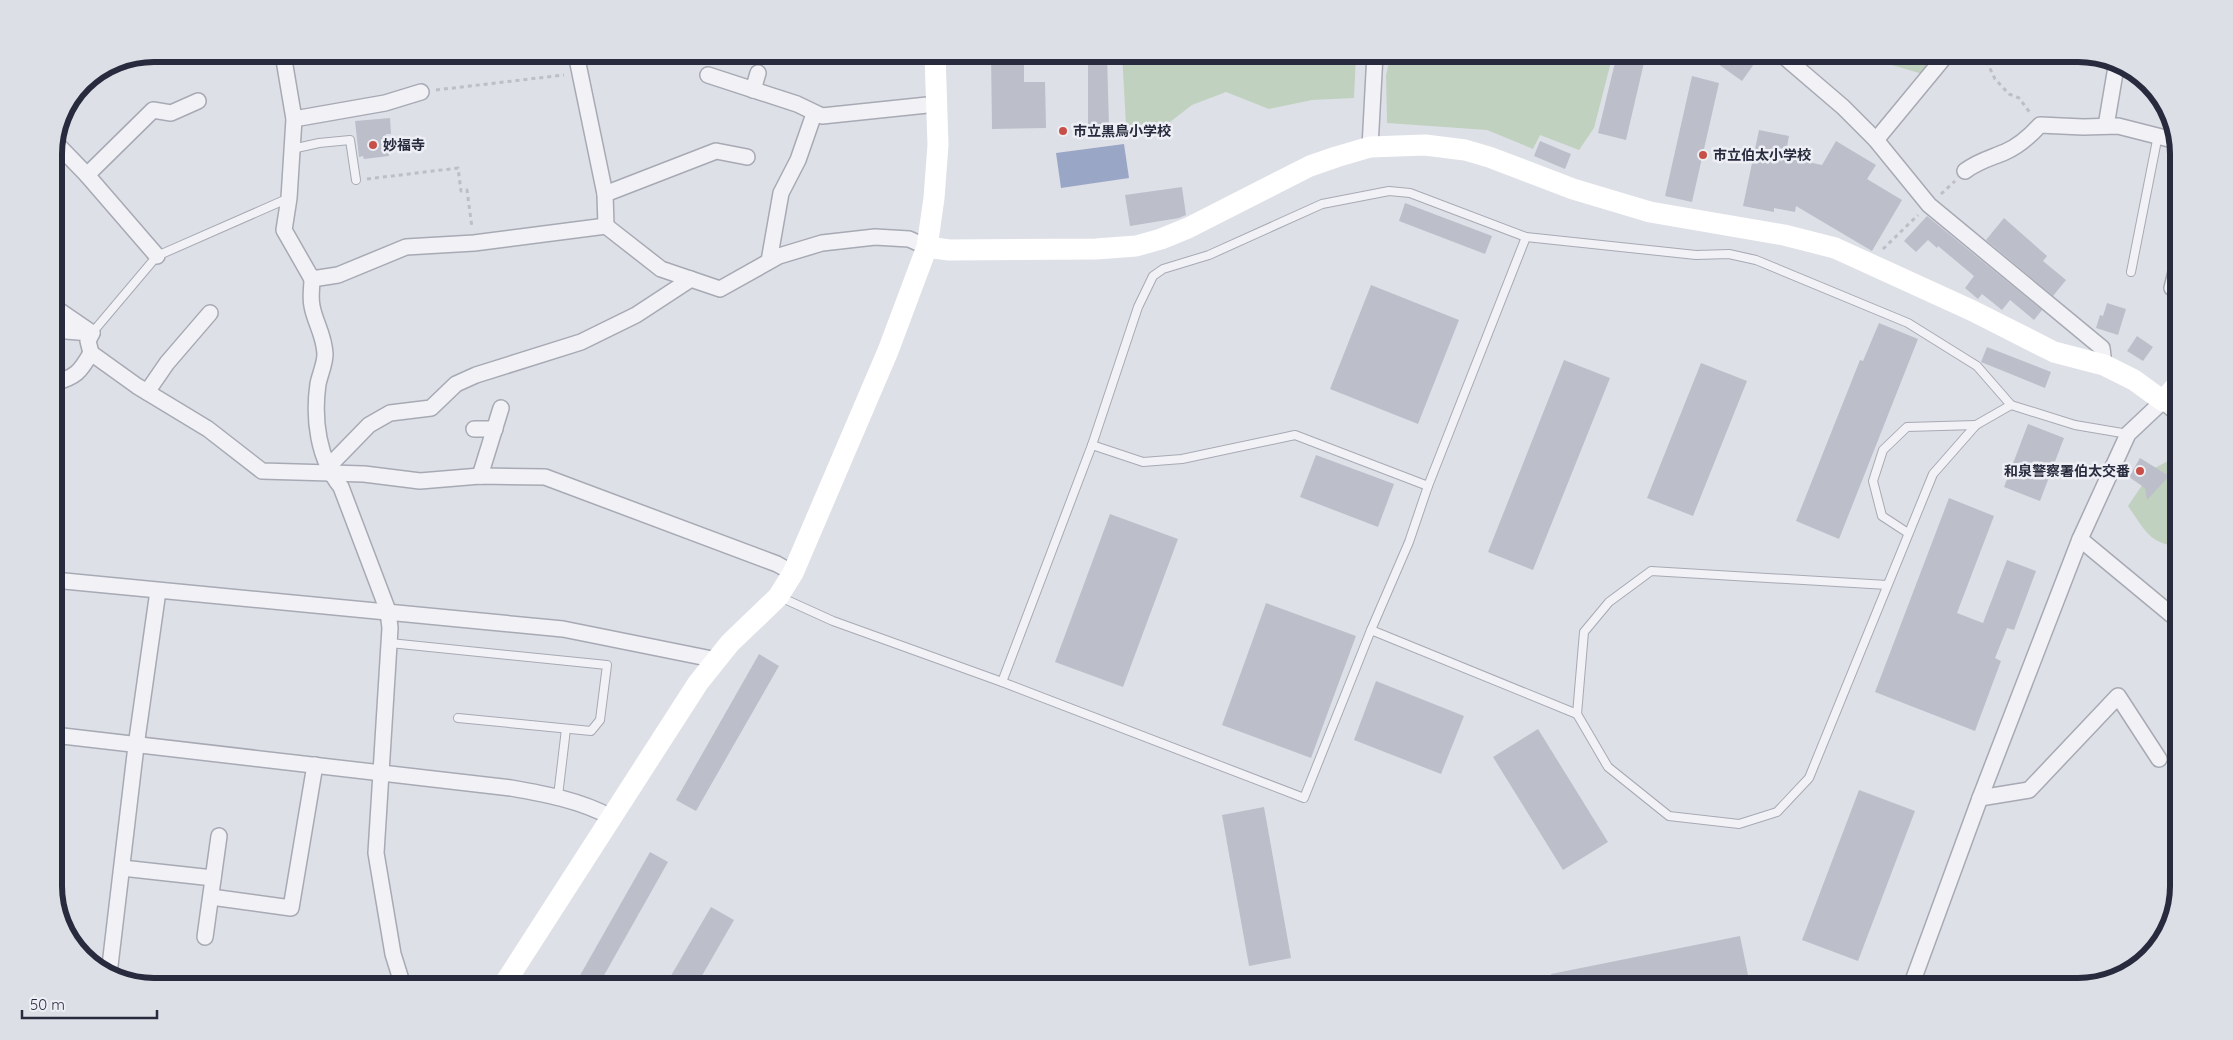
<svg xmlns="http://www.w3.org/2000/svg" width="2233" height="1040" font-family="Quicksand,'Noto Sans JP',sans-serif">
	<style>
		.green { fill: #c0d1bf }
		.water { fill: #9aa6c6 }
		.building { fill: #bcbeca }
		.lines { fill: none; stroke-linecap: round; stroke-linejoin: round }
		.lane-casing { stroke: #a7aab4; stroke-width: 10 }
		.street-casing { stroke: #a7aab4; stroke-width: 18 }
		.path { stroke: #bdbec6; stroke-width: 3; stroke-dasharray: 4 4; stroke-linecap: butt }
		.lane { stroke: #f1f1f6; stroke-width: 8 }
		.street { stroke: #f1f1f6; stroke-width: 15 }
		.secondary { stroke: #fff; stroke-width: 21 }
		.poi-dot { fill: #c84f47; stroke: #edeff5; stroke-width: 2 }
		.labels { text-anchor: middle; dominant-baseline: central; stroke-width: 5; stroke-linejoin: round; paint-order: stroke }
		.poi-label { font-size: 14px; font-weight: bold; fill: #282b3d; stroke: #edeff5; text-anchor: start }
		.rim { fill: none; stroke: #282b3d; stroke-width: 6 }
	</style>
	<rect width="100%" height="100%" fill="#dee0e7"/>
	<g class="green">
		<polygon points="1122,54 1356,54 1354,98 1312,100 1269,109 1226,92 1192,105 1157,132 1126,124"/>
		<polygon points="1391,54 1613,54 1594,128 1579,150 1540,135 1533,149 1487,130 1387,123 1386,75"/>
		<polygon points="1894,54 1943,54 1926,75 1892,65"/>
		<path d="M2168,461H2179V546C2149,545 2144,528 2128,506L2153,469Z"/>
	</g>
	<polygon class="water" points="1124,144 1129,178 1061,188 1056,153"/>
	<g class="building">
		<polygon points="991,54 1024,54 1024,82 1045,82 1046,128 992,129"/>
		<polygon points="1088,54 1107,54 1109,126 1088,126"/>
		<polygon points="1617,54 1646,54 1626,140 1598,133"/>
		<polygon points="1704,54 1761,54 1742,81"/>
		<polygon points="1692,76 1719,83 1692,202 1665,196"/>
		<polygon points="390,118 391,134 386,134 389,156 364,159 363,156 359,157 355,121"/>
		<polygon points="1759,130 1789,136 1785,157 1822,165 1836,141 1876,165 1867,179 1902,200 1872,251 1796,206 1795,212 1774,208 1774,212 1743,206"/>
		<polygon points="1540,141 1571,154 1565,169 1534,156"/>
		<polygon points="1182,187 1186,215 1179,218 1130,226 1125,195"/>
		<polygon points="1405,203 1492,236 1485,254 1399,221"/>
		<polygon points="1927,216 2042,310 2034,320 2010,300 2002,310 1982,294 1978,299 1965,288 1974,276 1938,246 1937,248 1928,240 1916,252 1904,241"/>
		<polygon points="2004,218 2047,256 2043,261 2066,280 2053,296 1986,240"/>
		<polygon points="1371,285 1459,320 1418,424 1330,389"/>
		<polygon points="2107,303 2126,309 2118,335 2096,328 2100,315 2103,316"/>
		<polygon points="1879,323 1918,339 1839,539 1796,521 1860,360 1863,361"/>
		<polygon points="2137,336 2153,347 2143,361 2127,351"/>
		<polygon points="1987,347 2051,372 2045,388 1981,362"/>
		<polygon points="1564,360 1610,378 1533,570 1488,552"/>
		<polygon points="1701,363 1747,381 1693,516 1647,498"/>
		<polygon points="2028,424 2064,438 2040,501 2004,487"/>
		<polygon points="1316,455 1394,484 1378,527 1300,497"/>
		<polygon points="2140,458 2169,476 2147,500 2145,488 2129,477"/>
		<polygon points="1949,498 1994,516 1957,613 1983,623 2007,560 2036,571 2014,630 2007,628 1995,658 2001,661 1975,731 1875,692"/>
		<polygon points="1110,514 1178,539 1123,687 1055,662"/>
		<polygon points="1266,603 1356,636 1311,758 1222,725"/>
		<polygon points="759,654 779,666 696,811 676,800"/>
		<polygon points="1376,681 1464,716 1441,774 1354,740"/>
		<polygon points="1538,729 1608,842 1563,870 1493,757"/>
		<polygon points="1859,790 1915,811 1858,961 1802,940"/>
		<polygon points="1264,807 1291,958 1249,966 1222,815"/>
		<polygon points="650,852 668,862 598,986 574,986"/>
		<polygon points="711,907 734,920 696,986 665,986"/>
		<polygon points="1740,936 1749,980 1715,986 1554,986 1551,974"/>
	</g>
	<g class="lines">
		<defs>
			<g id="lane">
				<polyline points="292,149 319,143 350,140 356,180"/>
				<polyline points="2131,272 2158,135"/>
				<polyline points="92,333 157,256 289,198"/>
				<polyline points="1092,445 1143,462 1182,459 1295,435 1428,486"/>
				<polyline points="1908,533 1882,516 1873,481 1883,450 1907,427 1976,425"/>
				<polyline points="1887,585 1651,571 1609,602 1584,632 1577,714 1608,767 1669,816 1739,824 1777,812 1809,778 1933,474 1976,425 2011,405 2075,425 2128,434"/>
				<polyline points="780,597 833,621 1002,682 1304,798 1371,630 1577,714"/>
				<polyline points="1371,630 1409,542 1428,486 1526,237"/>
				<polyline points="390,643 607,665 600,720 591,731 458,718"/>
				<polyline points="1002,682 1092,445 1138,307 1153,276 1163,269 1209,255 1322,204 1389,191 1410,193 1526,237 1696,255 1729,254 1756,260 1908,323 1977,366 2011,405"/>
				<polyline points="558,796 566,729"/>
			</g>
			<g id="street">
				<polyline points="283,54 294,119 289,198 284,230 312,279 338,275 406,247 474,243 606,226 661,269 720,289 779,256 822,243 875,237 909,239 927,247"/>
				<polyline points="576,54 605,194 606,226"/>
				<polyline points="1781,54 1843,107 1876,140 1929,205 2102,348 2104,365"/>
				<polyline points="708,75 797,104 822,116 937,104"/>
				<polyline points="753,90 758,73"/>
				<polyline points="294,119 385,103 421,92"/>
				<polyline points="2106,126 2117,61"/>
				<polyline points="1876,140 1947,54"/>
				<polyline points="55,142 87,175 157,256"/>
				<polyline points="1370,147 1375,54"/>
				<path d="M1965,171C1978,161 1991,158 2005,152C2019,146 2030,136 2040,125L2083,127L2118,126L2177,141"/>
				<polyline points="87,175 153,110 171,113 198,101"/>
				<polyline points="605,194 716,151 747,157"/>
				<polyline points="769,261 781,193 798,160 814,114"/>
				<path d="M312,279C312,287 310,297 312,306C315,323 324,334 325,354C325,364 320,374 318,384C313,419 318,459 341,487L388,611L390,628L376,853L393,954L403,986"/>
				<polyline points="2172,288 2179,260"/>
				<polyline points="54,307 92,333"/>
				<polyline points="54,330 90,333"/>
				<polyline points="92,333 88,341 91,353 137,386 208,429 262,471 364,474 420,481 480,476 545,477 777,564 793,573"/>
				<path d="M54,383C76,377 80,372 91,353"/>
				<polyline points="147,392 167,363 210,313"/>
				<polyline points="474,429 495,429"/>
				<polyline points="331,474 331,464 369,425 390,413 431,408 456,384 476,375 581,342 636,315 691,279"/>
				<polyline points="480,476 501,408"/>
				<polyline points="2080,539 2179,621"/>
				<polyline points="54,580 563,629 717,660"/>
				<path d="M54,735L511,788C545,794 579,800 611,817"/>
				<polyline points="1980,798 2029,790 2118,696 2159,759"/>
				<polyline points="122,868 213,878"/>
				<polyline points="211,897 291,908 315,765"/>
				<polyline points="205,937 219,836"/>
				<polyline points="109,974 136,746 158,591"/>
				<polyline points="1911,986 1980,798 2080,539 2128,434 2163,401 2179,415"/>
			</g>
		</defs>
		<use href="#lane" class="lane-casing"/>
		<use href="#street" class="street-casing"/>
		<g class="path">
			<polyline points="1983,54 1995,79 2009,94 2019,98 2031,114"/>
			<polyline points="436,90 564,75"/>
			<polyline points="367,179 458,168 461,191 467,190 472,228"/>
			<polyline points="1941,194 1955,181"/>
			<polyline points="1883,249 1918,215"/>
		</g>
		<use href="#lane" class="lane"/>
		<use href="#street" class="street"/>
		<g class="secondary">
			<polyline points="927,247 949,250 1096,249 1136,246 1161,239 1188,228 1310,166 1336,157 1370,147 1425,145 1465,150 1489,157 1573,189 1650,212 1784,235 1835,248 1973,311 2054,352 2104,365 2134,380 2163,401 2179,383"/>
			<polyline points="503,986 698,683 730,643 778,597 793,573 888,351 927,247 934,198 938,145 935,54"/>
		</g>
	</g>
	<g class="poi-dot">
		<circle cx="1063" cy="131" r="5"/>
		<circle cx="373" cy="145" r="5"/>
		<circle cx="1703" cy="155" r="5"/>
		<circle cx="2140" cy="471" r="5"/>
	</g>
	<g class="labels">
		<g class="poi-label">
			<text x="1073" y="131">市立黒鳥小学校</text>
			<text x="383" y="145">妙福寺</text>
			<text x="1713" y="155">市立伯太小学校</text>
			<text x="2130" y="471" text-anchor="end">和泉警察署伯太交番</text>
		</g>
	</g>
	<path d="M0 0H2233V1040H0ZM154 62H2078A92 92 0 0 1 2170 154V886A92 92 0 0 1 2078 978H154A92 92 0 0 1 62 886V154A92 92 0 0 1 154 62Z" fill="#dddfe6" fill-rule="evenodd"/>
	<path class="rim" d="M154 62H2078A92 92 0 0 1 2170 154V886A92 92 0 0 1 2078 978H154A92 92 0 0 1 62 886V154A92 92 0 0 1 154 62Z"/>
	<path d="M22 1010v8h135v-8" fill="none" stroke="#282b3d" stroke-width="2.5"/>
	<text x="30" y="1010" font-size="15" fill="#282b3d" stroke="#edeff5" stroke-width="4" paint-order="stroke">50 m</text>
</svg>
